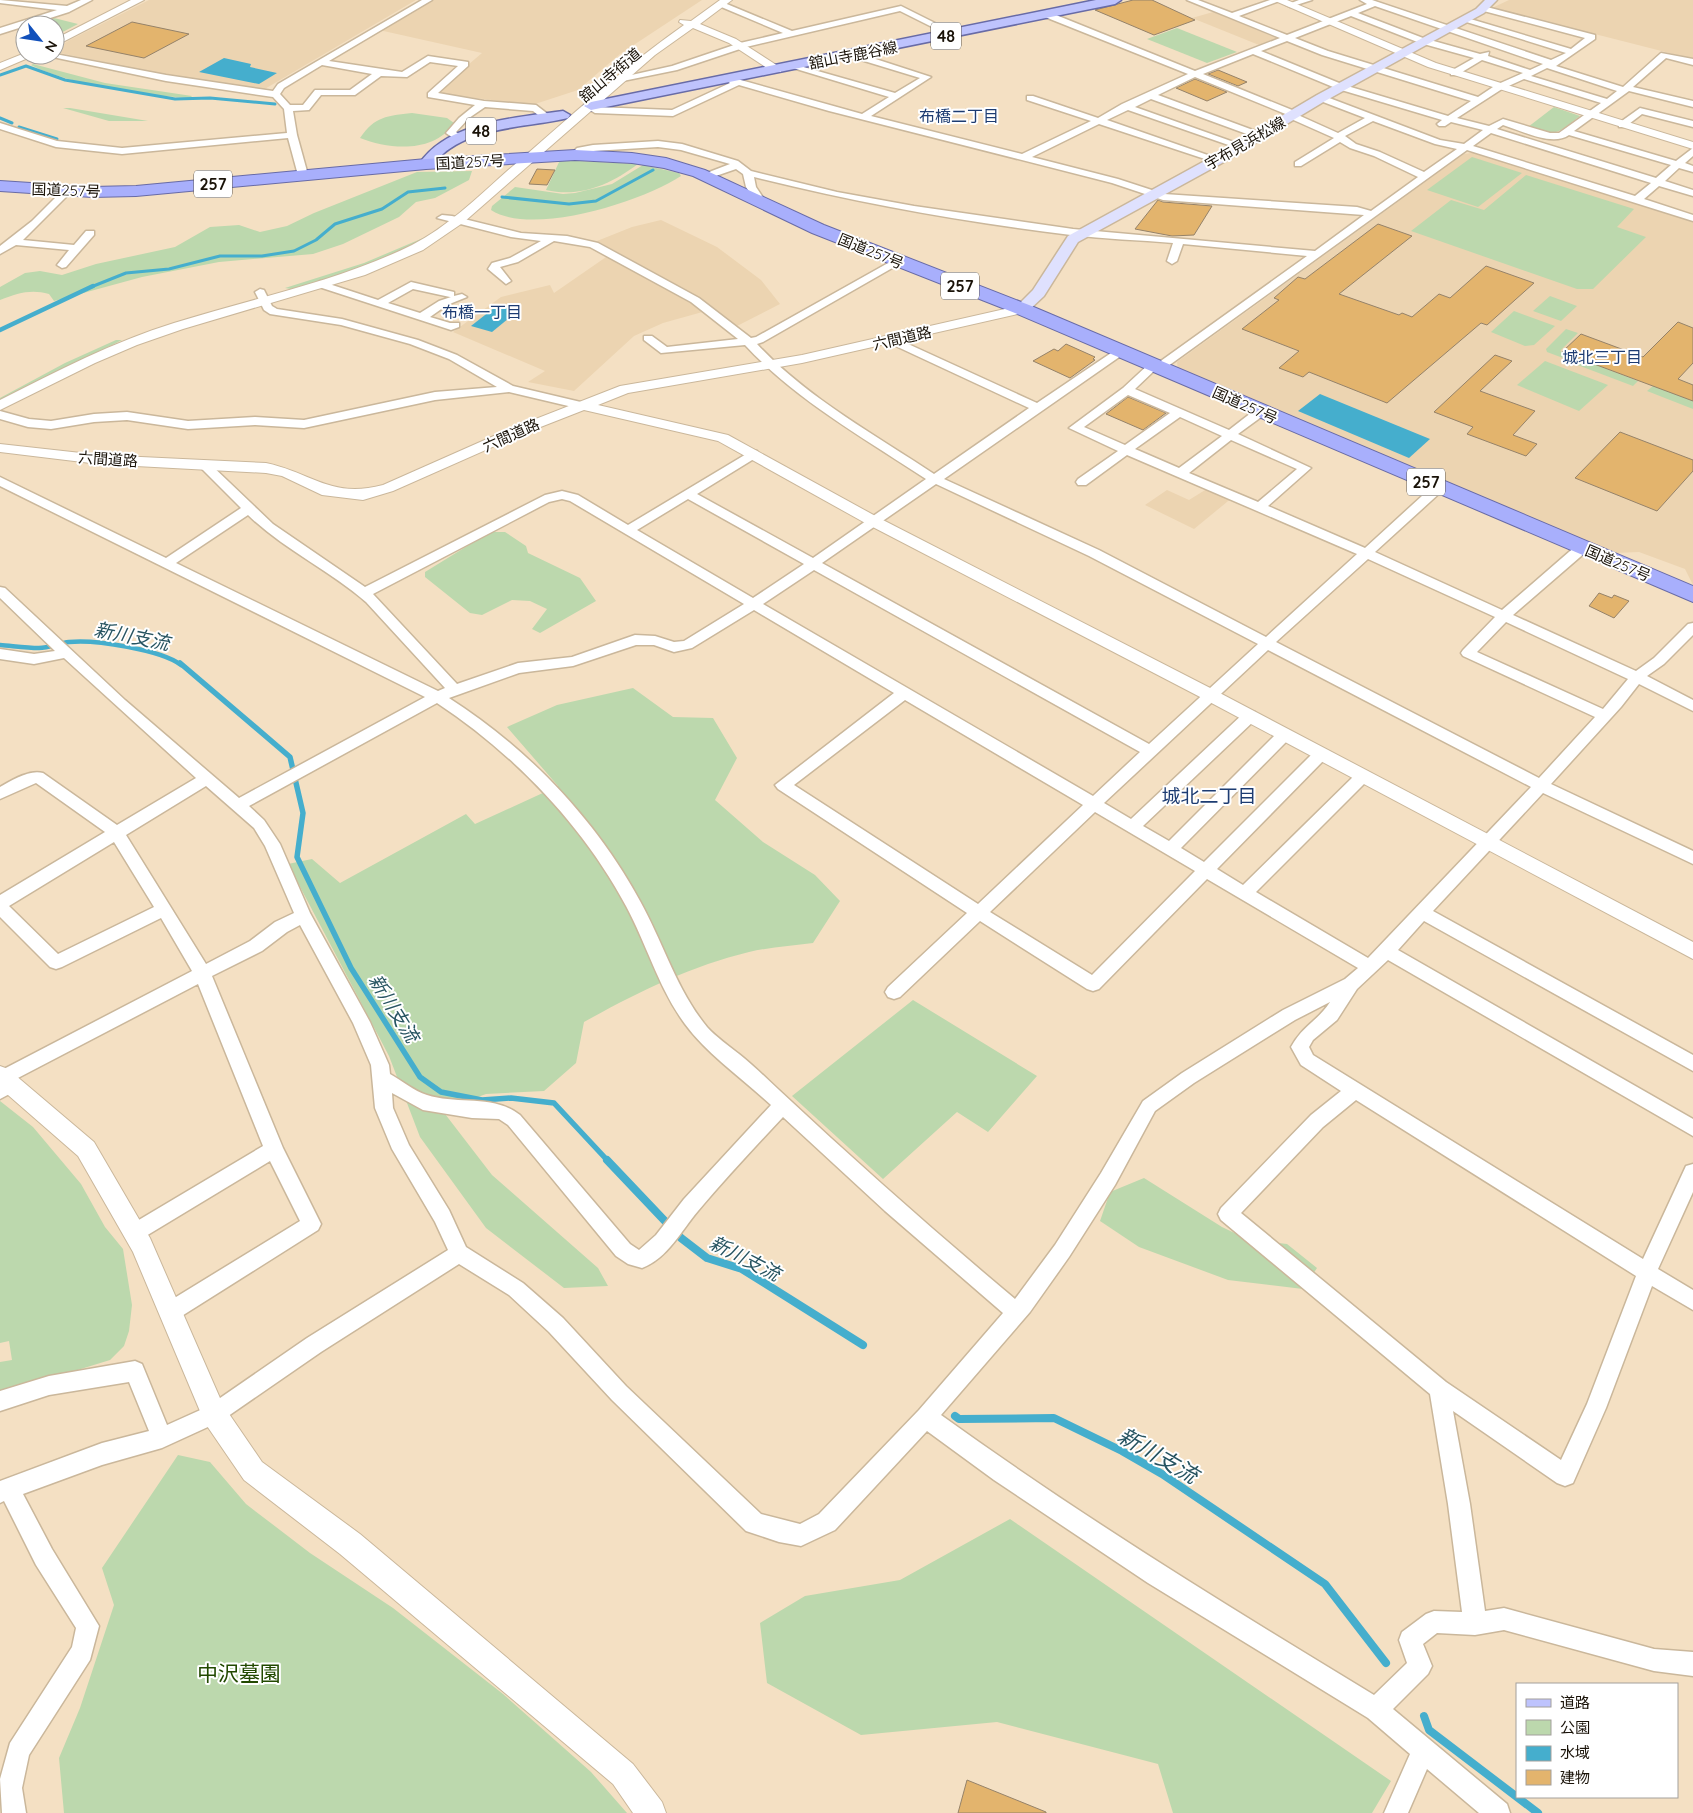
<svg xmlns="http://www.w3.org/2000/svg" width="1693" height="1813" font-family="Quicksand,'Noto Sans JP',sans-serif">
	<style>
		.built { fill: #ecd4b1 }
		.green { fill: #bcd8ad }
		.water { fill: #45aecd }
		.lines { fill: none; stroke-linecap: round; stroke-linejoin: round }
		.stream-far3 { stroke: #45aecd; stroke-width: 3 }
		.stream-far2 { stroke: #45aecd; stroke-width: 4.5 }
		.stream-far1 { stroke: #45aecd; stroke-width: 5.5 }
		.stream { stroke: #45aecd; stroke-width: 8 }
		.building { fill: #e3b46d; stroke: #958269 }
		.minor-casing { stroke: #cab79b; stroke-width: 3 }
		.tertiary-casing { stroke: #cab79b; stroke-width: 2 }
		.secondary-casing { stroke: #cab79b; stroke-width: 3 }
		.primary-casing { stroke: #686ba6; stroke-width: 3 }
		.trunk-casing { stroke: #686ba6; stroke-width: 2 }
		.minor { fill: #fff; fill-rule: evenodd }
		.tertiary { fill: #fff; fill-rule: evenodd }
		.secondary { fill: #dfe1fe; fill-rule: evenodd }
		.primary { fill: #bec3fd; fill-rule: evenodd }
		.trunk { fill: #a8affc; fill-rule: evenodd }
		.labels { text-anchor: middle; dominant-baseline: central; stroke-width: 4; stroke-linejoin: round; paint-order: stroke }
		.far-street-label { font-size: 15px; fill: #191208; stroke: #fff }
		.shield { fill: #fff; stroke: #5e5952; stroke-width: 1 }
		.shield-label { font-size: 16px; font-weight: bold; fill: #191208 }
		.far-neighbourhood-label { font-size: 16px; fill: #1d3c72; stroke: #fff }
		.water-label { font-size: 19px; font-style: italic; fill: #275461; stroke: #fff }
		.neighbourhood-label { font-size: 19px; fill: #1d3c72; stroke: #fff }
		.near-park-label { font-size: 21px; fill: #224900; stroke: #fff }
		.near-water-label { font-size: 22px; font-style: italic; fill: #275461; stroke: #fff }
	</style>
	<rect width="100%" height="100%" fill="#f4e0c3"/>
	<g class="built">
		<polygon points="149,0 416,0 263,90 187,79 55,52 55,49 70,40"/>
		<polygon points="432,0 702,0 620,54 578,90 532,105 435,93 482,53 379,30"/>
		<polygon points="1509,0 1693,0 1693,59 1492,8"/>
		<polygon points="1213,12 1276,38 1259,45 1192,18"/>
		<polygon points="1478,152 1693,221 1693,585 1685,569 1639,552 1614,553 1178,370 1177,362 1464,154"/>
		<polygon points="661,220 717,247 761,280 780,304 737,326 699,297 597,241 632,227"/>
		<polygon points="609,255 666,284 706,311 663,323 634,336 574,391 528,382 545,371 453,332 501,297 550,285 554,293"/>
		<polygon points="1210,487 1233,497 1194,529 1145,505 1167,490 1189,500"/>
	</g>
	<g class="green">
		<polygon points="54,18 78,24 55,36 55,25 28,25"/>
		<polygon points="1177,28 1237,52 1207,63 1147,39"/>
		<path d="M33,64L105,83L192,96L190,98C147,96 69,85 31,65Z"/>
		<path d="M1554,107L1580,116C1555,135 1558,136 1528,127Z"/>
		<polygon points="63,108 70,108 148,121 109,121"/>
		<path d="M412,113L447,118L454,123C435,153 390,150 360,138C375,116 387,116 412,113Z"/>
		<polygon points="1472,157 1522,173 1478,207 1427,190"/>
		<path d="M560,160L638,164C611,184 581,198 546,190Z"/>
		<path d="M643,165L679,173L681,176C643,201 533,237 491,210L492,206L515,187L563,194L575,193L612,184Z"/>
		<path d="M472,171L469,180L435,198L416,202L399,217L343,244L313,254L219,262L142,277L54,301L49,294C31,289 18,293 0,300V287L25,273L40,271L62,275L96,264L175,247L210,227L239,225L260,232L287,226L314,213L417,172Z"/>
		<polygon points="1526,175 1634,209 1617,227 1646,237 1593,289 1577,289 1411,231 1451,200 1484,210"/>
		<polygon points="435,233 366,267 291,289 285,288 364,263"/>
		<polygon points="1550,296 1577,306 1561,321 1533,311"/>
		<polygon points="1514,311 1555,326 1534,345 1525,346 1491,332"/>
		<polygon points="1566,329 1578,333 1560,351 1567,354 1563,358 1547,352 1546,349"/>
		<polygon points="116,340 122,340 0,402 0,398 65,363"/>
		<polygon points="1573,356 1638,381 1633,386 1567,361"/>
		<polygon points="1545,361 1608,385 1579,411 1517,385"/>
		<polygon points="1653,386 1693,401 1693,409 1647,391"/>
		<polygon points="490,532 505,532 526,546 528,553 580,578 596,601 540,633 532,629 547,609 530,601 512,600 482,615 470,613 425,577 425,572"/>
		<path d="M633,688L673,717L713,718L737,758L715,800L763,842L815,875L840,901L813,943C792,946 770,947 749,952C691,966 636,993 584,1022L576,1063L544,1091L486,1094L442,1110L492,1175L598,1268L608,1286L564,1288L486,1228L420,1137L389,1056L288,864L312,859L340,883L466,814L475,824L558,786L507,727L557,705Z"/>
		<polygon points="913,1000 1037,1076 988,1132 957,1112 883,1179 792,1096"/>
		<polygon points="0,1101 33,1127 81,1184 105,1227 123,1249 132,1305 129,1331 124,1346 110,1360 0,1394 0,1362 12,1360 9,1341 0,1343"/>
		<polygon points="1144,1178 1222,1227 1247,1239 1287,1244 1317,1268 1303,1289 1228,1280 1139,1247 1100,1221 1110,1192"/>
		<polygon points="178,1455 210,1462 246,1504 310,1553 393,1608 503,1694 591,1772 627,1813 64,1813 59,1758 80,1708 114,1605 102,1568"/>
		<polygon points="1010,1519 1391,1781 1372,1813 1173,1813 1158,1764 997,1722 861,1735 767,1683 760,1623 805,1596 900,1580"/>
	</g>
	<g class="water">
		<polygon points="224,58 251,64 250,67 277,73 259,84 199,72"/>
		<polygon points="499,304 520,309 492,332 471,326"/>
		<polygon points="1320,394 1430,439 1409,458 1298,411"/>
	</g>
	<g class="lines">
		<g class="stream-far3">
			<polyline points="0,75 26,66 65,80 175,99 210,98 275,104"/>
			<polyline points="0,118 12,123"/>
			<polyline points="19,127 57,139"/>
			<polyline points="502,197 569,204 596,201 653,170"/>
			<polyline points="91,287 126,273 169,269 220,256 262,256 294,251 316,240 335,224 382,209 408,192 445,188"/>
		</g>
		<g class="stream-far2">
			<polyline points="0,330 93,286"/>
			<path d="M0,645C13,646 26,648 39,648C49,648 59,643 69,642C94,639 162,650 181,665"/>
		</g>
		<polyline class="stream-far1" points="180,663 290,757 303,813 297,857 351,968 420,1077 441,1092 482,1100 511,1098 554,1103 608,1161"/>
		<g class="stream">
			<polyline points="607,1160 681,1238 707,1258 742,1269 863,1345"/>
			<polyline points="955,1416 959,1419 1054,1418 1122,1451 1162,1474 1325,1584 1386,1663"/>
			<polyline points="1424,1716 1429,1730 1538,1813"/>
		</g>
	</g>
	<g class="building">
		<polygon points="1133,0 1152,0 1195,20 1154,35 1095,10"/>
		<polygon points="132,22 189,34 144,58 86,46"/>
		<polygon points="1218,70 1247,82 1238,86 1208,74"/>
		<polygon points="1195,79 1227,92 1207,101 1176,88"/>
		<polygon points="537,169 555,170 547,185 529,184"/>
		<polygon points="1158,200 1163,202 1212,206 1194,235 1172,236 1135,229"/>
		<polygon points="1378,224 1412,236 1339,294 1399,315 1402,313 1412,317 1439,294 1450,298 1486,266 1534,283 1487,325 1481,323 1387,403 1309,372 1303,377 1279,368 1299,351 1242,329 1279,300 1274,298 1298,277 1305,279"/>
		<polygon points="1678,322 1693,328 1693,363 1678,379 1693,385 1693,401 1562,352 1581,334 1643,357"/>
		<polygon points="1066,344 1095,357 1093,359 1095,360 1070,378 1033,361 1054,349 1058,351"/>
		<polygon points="1495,355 1512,361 1480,391 1535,411 1513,435 1537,444 1526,456 1467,434 1473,427 1434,412"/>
		<polygon points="1128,397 1166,413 1143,430 1106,414"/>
		<polygon points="1620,432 1693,460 1693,471 1657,511 1575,478"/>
		<polygon points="1599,593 1612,598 1614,595 1629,601 1614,618 1589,606"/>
		<polygon points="967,1780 1046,1812 1046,1813 958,1813"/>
	</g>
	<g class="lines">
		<defs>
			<g id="minor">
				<polygon points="0,0 67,6 81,0 92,0 69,12 0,34 0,28 57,10 0,3"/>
				<path d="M422,0H432L329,61L402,72L428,56L468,62V66L438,93L484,101L536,105L549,115V119H543L533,111L485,107L469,118L456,132L464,138L456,140L446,133L459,118L475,105L428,97V93L458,66L430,62L407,77L381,76L355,95H321L309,110L293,111L297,135L308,175L303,178L298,175L288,138L122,154L56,147L0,129V123L57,141L122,148L287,133L284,109L273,97L166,81L43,55L55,54L166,75L273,91L278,84ZM322,65L372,74L350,90H315L303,105H290L280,94L284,88Z"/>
				<path d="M1187,0H1198L1232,13L1270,0H1282L1239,16L1287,35L1367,4L1360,0H1372L1551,60L1566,53L1460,20L1467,18L1571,49L1585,38L1480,10L1479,8L1483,6L1595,35V39L1556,66L1623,87L1661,53L1693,59V65L1666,58L1633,87L1693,101V107L1629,91L1574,131L1676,161L1693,148V156L1685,163L1693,166V172L1679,168L1665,181L1693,190V196L1659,186L1644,199L1693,215V221L1467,150L1164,369H1156L1135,389L1229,430L1256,409H1264V415L1238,434L1311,468L1268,506L1365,548L1434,485H1442L1444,488L1442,491L1375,552L1502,610L1577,545H1587L1589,548L1587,551L1513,615L1636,671L1654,658L1688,624L1693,623V635L1664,664L1647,676L1693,700V711L1639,684L1621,707L1551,784L1693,851V864L1543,793L1433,911L1693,1055V1071L1424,921L1398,950L1693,1119V1136L1388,960L1357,989L1337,1020L1313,1040L1309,1047L1313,1055L1643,1259L1686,1166L1693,1164V1192L1658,1269L1693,1290V1310L1652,1286L1606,1408L1573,1483L1565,1486L1557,1483L1453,1411L1470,1504L1485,1611L1504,1608L1654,1649L1693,1652V1676L1654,1671L1504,1630L1475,1635L1437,1633L1423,1644L1432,1666L1428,1674L1393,1709L1507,1804L1510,1813H1479L1427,1769L1408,1813H1384L1410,1754L1368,1718L1148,1583L994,1480L927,1431L835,1530L801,1546L779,1542L746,1531L612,1400L549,1332L509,1295L459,1264L321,1352L221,1421L162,1448L102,1465L23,1494L52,1549L99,1626L90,1660L29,1755L22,1788L26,1813H2L0,1779L10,1743L72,1647L76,1628L36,1565L4,1501L0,1503V1481L102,1443L149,1431L129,1382L49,1395L0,1411V1391L49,1376L135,1361L142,1364L167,1425L207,1407L307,1338L448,1250L435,1222L392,1149L375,1108L371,1065L353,1023L300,925L287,932L262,951L212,976L283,1148L321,1224L318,1230L177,1319L170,1321L163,1319L160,1312L163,1305L300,1221L270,1161L141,1239L134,1242L127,1239L124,1233L127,1227L263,1146L198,984L16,1079L20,1085L17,1090L0,1099V1071L192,971L161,918L62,967L56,969L50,967L0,917V895L105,832L36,783L0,799V787C12,780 30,769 43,773L117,825L196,778L64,658L34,664L0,659V649L34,654L55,651L0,598V587L5,588L125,700L239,798L425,697L0,486V477L166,558L241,508L198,465L204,461L208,462L273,524L365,587L545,495L562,491L578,495L628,525L753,450L757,451L759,454L757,457L697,494L813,558L926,479C864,438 796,400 745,345L661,353L644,340V336H652L667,347L738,339L691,302L590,247L554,241L518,262L500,267L511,281L506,284L488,269L492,263L510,258L541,241L511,237L437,218L442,215L452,216L521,233L567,236L598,243L699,298L751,338L756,337L897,258L902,261L901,263L763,342L757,344C806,397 874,434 934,474L1029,408L887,342V338H895L1037,403L1117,349H1125V353L944,479L1099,550L1266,637L1357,554L1127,455L1086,485H1078L1076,482L1078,479L1118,451L1069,428L1123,388L1150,363H1158L1307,256L1183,244L1177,261L1172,264L1167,261L1173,243C1139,240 1104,239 1071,235C964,222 858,203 754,177L756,187L766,202L761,205L757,204L746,187L743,174L736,169L710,178H704V174L730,164L681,150L658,147L593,151L583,152L575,158L570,155L577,148L593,145L658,141L682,144L738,161L751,171L837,192L914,206L1073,229L1315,251L1364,215L1163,200L1112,183L829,111L739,85L673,116L595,113L590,110L595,107L672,110L730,83L726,80L730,77L862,114L889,97L793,68V64L895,93L920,78L851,57L850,55L854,52L931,77L871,116L1022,154L1091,121L1027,100V96H1033L1098,118L1122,104L1188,74L1045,17V13H1051L1195,71L1280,38ZM1375,6L1543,64L1530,70L1488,56L1489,52L1480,54L1423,38L1358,13ZM1351,16L1420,43L1474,58L1451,71V75H1457L1482,60L1523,73L1496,85L1478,97L1328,51L1295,38ZM1287,41L1322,55L1471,101L1448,116L1344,85L1261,51ZM1253,54L1338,89L1442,120L1437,124L1439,126H1445L1451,122L1483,130L1464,144L1440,140L1324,96H1318V100L1365,118L1338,133L1298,115L1297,112L1203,74ZM1547,68L1617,91L1607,99L1531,76ZM1195,77L1288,115L1289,118L1334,138L1295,162V166H1301L1340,142L1350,148L1374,156L1418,177L1371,211L1357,207L1164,194L1118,179L1032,157L1099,124L1214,162L1222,160L1107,120L1128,110L1237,148L1245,146L1135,107L1151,99L1255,137H1261V133L1158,95ZM1524,79L1601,103L1559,133H1550L1503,119L1489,126L1457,118L1502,89ZM1373,121L1435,144L1457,149L1424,172L1380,152L1356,144L1345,136ZM1503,125C1520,130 1552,147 1569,135L1671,165L1656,178L1497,129ZM1491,133L1651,183L1635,196L1473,146ZM1128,395L1170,413L1125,445L1084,427ZM1180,417L1222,436L1179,468L1135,449ZM1231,440L1297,469L1258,502L1189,473ZM936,484L1089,556L1258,644L1149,744L822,563ZM562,499L570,501L744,604L684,641L674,642L655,636L635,635L572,657L518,663L457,684L373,594L549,502ZM688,499L804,564L753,598L637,530ZM248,515C283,549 329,570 366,602L445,688L438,691L176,563ZM1368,559L1495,617L1463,650L1461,653L1463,656L1595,717L1539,778L1276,642ZM814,570L1140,752L1093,796L763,604ZM754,610L894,693L775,785L778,789L967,913L888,987L885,992L888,997L894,999L900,997L980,921L1087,989L1093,991L1099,989L1207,879L1358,968L1345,979L1283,1010L1182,1073L1143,1101L1101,1173L1055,1245L1015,1299C935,1232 856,1162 779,1090C766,1078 753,1065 739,1054C728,1045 716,1037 707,1027C676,989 663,942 640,901C595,818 527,748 449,698L519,673L573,666L636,645H654L674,652L692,648ZM1506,622L1628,679L1603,709L1477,652ZM1268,650L1531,787L1368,958L1256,892L1368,780L1371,776L1368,772H1358L1243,885L1217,869L1326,758L1328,754L1326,750H1316L1204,862L1181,848L1289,739L1291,735L1289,731H1279L1169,841L1143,826L1255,720L1257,716L1255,712H1245L1131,819L1104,803ZM905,700L1083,805L978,904L794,785ZM437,703C514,754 582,824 626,906C647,945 659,989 685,1024C707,1054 743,1079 771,1105L684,1199L656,1235L639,1250L630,1244L520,1115C494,1094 457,1105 427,1095C414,1091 401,1080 390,1074L389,1065L370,1022L310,913L280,844L264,820L249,806ZM206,786L254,828L265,846L294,913L275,922L250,941L206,964L126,835ZM1095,812L1195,871L1092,975L990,912ZM114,842L154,907L58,954L9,906ZM1330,1002C1318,1021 1303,1025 1291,1047L1301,1065L1341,1091L1311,1115L1221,1208L1218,1214L1221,1220L1430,1394L1448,1504L1462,1612L1434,1611L1426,1614L1402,1632L1399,1640L1407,1663L1374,1695C1227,1606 1081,1516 941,1415L1030,1312L1069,1257L1115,1185L1155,1111L1194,1083L1295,1020ZM392,1093L423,1110L472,1118L499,1119L508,1125L616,1256L628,1264L642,1268C668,1258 681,1231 698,1211C725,1179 754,1148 783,1117L885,1211L1003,1313L919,1410L819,1514L800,1524L761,1514L626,1386L563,1318L523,1283L466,1247L449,1210L409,1145L393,1108ZM1356,1100L1636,1276L1587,1404L1561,1460L1446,1382L1241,1213L1323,1127Z"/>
				<polygon points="1299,0 1312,0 1290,7 1286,5"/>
				<polygon points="722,2 792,31 901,6 957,34 950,36 900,11 746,47 677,70 618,82 618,78 672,66 740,43 783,33 719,6 718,4"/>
				<polygon points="1640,108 1693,121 1693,127 1642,114 1625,127 1619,127 1619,123"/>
				<polygon points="67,188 72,191 23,240 74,245 86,231 94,231 94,235 66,267 62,268 57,265 69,250 16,245 0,254 0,246 32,221 64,189"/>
				<path d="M320,281L378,300L411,282L454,292V296L462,294L467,297L447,305L430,317L450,323H459V327L451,330L316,286L315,284ZM413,289L450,297H451L439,301L420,313L388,303Z"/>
				<polygon points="260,289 264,290 272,306 277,309 342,319 418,340 457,355 513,386 585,403 587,405 581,409 509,392 435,400 304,428 255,425 188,429 127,420 94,422 51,429 28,427 0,419 0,411 29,419 51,421 94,414 127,412 188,421 255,417 304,420 435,392 497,387 449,359 410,344 341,325 270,314 264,310 255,292"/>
			</g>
			<g id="tertiary">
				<polygon points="131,0 144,0 55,46 55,39"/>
				<path d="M720,0H732L700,24L736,39L781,68V72H773L729,43L693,28L655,55L464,222L423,250L365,275L183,329L137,345L95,363L0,410V400C57,371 113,342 174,323C253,298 337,282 412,245C447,227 477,198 506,172C565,122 621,69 684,25L679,22L680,20L691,21Z"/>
				<polygon points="1273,0 1287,0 1436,63 1693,142 1693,149 1428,67"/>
				<polygon points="25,53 35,55 0,70 0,63"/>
				<path d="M1022,305L1029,309L1027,312L802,363L628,393L598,405L728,435L879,518L1216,691L1693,942V959L1204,699L867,524L718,441L584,410L515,437L393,491L363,500L322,495L282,476L266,473L99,464L0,452V444L99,455L266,463C313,473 331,499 383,485L505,431L620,386L802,355Z"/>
				<polygon points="0,1066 8,1069 94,1142 150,1238 223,1405 262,1462 360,1534 633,1764 662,1802 666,1813 633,1813 613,1784 340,1554 244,1480 205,1423 133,1252 78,1156 0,1088"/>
			</g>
			<polygon id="secondary" points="1485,0 1497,0 1484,13 1325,101 1222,163 1078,242 1044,296 1027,312 1017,312 1014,309 1033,290 1068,236 1212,157 1317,95 1476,9"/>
			<g id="primary">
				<polygon points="1096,0 1121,0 1115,4 591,110 584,106 591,102"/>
				<path d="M563,111L570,115L568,118C523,129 461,125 431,167H421L419,164C448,121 515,118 563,111Z"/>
			</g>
			<polygon id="trunk" points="575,150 632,153 666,158 705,170 824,225 1029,305 1693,586 1693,602 1015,313 812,233 693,176 664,168 632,163 575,160 426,169 136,196 92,197 0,191 0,181 92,187 136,186 426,159"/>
		</defs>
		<use href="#minor" class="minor-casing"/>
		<use href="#tertiary" class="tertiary-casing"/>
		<use href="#secondary" class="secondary-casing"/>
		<use href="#primary" class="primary-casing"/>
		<use href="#trunk" class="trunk-casing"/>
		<use href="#minor" class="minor"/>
		<use href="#tertiary" class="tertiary"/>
		<use href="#secondary" class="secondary"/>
		<use href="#primary" class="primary"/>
		<use href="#trunk" class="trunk"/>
	</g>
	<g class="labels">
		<g class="far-street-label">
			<text transform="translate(853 55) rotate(-11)">舘山寺鹿谷線</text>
			<text transform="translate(610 75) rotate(-40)">舘山寺街道</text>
			<text transform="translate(1245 143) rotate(-30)">宇布見浜松線</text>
			<text transform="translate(470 162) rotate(-3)">国道257号</text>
			<text transform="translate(66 190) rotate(2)">国道257号</text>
			<text transform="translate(871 251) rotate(22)">国道257号</text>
			<text transform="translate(902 338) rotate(-13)">六間道路</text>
			<text transform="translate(1245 405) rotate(24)">国道257号</text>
			<text transform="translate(511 435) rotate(-24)">六間道路</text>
			<text transform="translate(108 459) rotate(4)">六間道路</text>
			<text transform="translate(1618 563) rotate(23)">国道257号</text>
		</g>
		<g class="shield">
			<rect x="931" y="22.5" width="30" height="27" rx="4"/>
			<rect x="466" y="117.5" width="30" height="27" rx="4"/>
			<rect x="194" y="170.5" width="38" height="27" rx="4"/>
			<rect x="941" y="272.5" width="38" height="27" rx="4"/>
			<rect x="1407" y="468.5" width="38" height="27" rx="4"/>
		</g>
		<g class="shield-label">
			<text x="946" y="36">48</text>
			<text x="481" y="131">48</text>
			<text x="213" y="184">257</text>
			<text x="960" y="286">257</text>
			<text x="1426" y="482">257</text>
		</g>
		<g class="far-neighbourhood-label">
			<text x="959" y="116">布橋二丁目</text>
			<text x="482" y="312">布橋一丁目</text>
			<text x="1602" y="357">城北三丁目</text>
		</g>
		<g class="water-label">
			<text transform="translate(132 636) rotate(11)">新川支流</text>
			<text transform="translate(394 1008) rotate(58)">新川支流</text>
			<text transform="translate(745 1258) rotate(27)">新川支流</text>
		</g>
		<g class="neighbourhood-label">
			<text x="1209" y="796">城北二丁目</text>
		</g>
		<g class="near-park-label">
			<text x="239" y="1673">中沢墓園</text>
		</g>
		<g class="near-water-label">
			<text transform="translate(1158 1455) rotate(30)">新川支流</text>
		</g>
	</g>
	<rect x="1516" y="1683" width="162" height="115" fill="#ffffff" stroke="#a3a09c"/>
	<rect x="1526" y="1699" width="25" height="8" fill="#bec3fd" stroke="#a3a09c"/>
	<text x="1560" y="1708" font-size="15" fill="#191208">道路</text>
	<rect x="1526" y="1720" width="25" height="15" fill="#bcd8ad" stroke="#a3a09c"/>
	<text x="1560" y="1733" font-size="15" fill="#191208">公園</text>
	<rect x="1526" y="1746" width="25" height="15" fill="#45aecd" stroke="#a3a09c"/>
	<text x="1560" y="1758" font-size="15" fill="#191208">水域</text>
	<rect x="1526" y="1770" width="25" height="15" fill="#e3b46d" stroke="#a3a09c"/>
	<text x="1560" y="1783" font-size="15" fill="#191208">建物</text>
	<g transform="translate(40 40) rotate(120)"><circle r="24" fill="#ffffff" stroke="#a3a09c"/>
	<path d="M0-4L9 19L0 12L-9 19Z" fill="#1150bb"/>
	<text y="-8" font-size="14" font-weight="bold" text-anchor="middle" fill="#191208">N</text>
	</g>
</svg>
